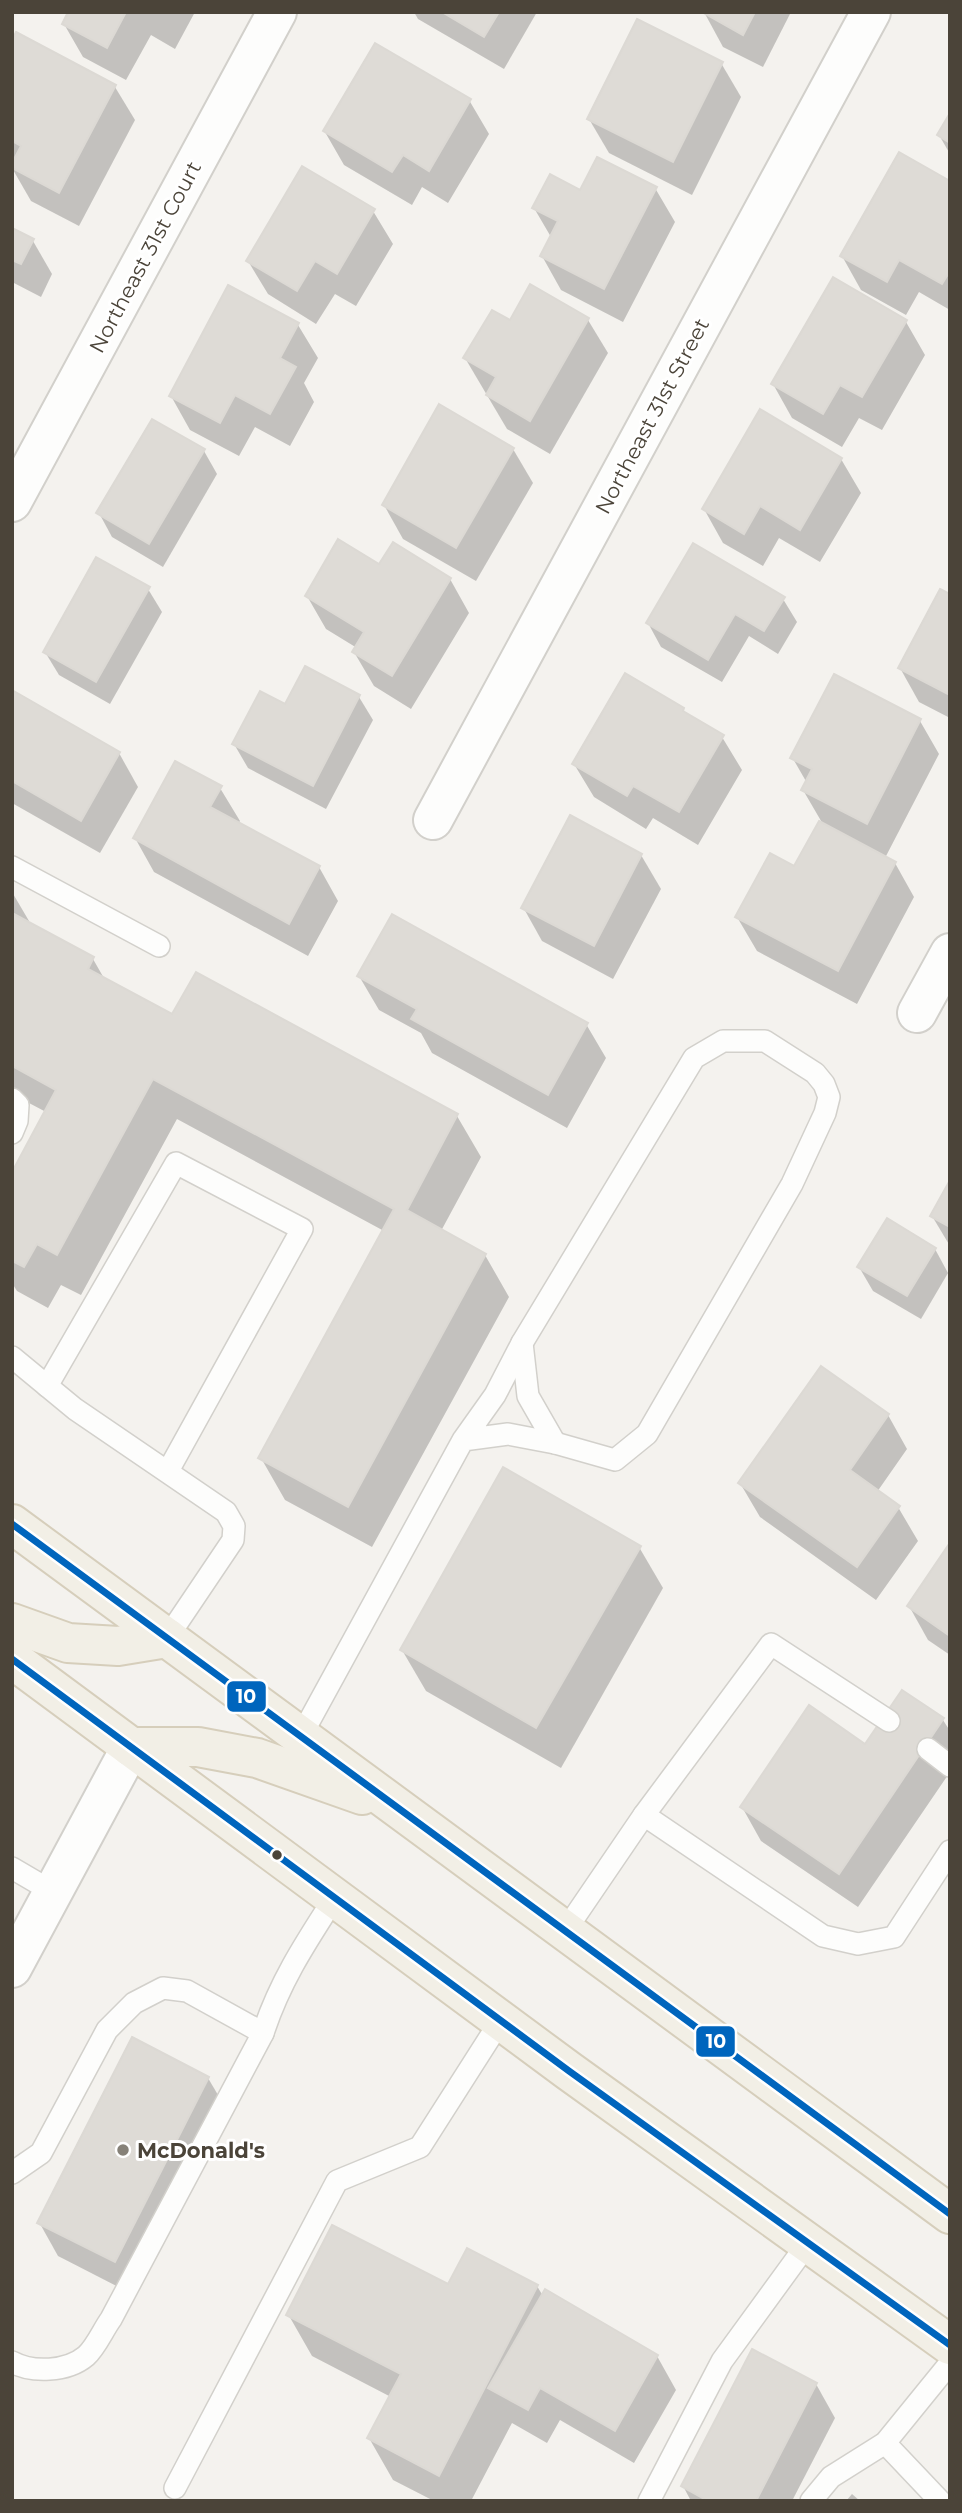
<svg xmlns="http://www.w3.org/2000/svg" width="962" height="2513" font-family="Montserrat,sans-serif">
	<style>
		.shadow { fill: #0003 }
		.building { fill: #dedbd6; stroke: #dcd9d4; stroke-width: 2 }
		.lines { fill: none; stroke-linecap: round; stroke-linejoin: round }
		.service-casing { stroke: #d2d0cb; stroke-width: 24 }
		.minor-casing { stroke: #d2d0cb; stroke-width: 42 }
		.primary-casing { stroke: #d6cebb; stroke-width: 42 }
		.service { stroke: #fdfdfc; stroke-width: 21 }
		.minor { stroke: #fdfdfc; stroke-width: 38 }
		.primary { stroke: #f2efe6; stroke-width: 38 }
		.bus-1-casing { stroke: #fff; stroke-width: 12 }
		.bus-1 { stroke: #0065bd; stroke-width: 7 }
		.bus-dot { fill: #4b4439; stroke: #fff; stroke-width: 2.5 }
		.poi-dot { fill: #868178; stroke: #fff; stroke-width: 2.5 }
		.labels { text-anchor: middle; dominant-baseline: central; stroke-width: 6; stroke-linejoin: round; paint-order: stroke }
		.street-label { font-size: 21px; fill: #4b4439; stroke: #fff }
		.poi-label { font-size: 21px; font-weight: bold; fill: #4b4439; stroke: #fff; text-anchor: start }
		.line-badge { stroke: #fff; stroke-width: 2.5 }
		.badge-label { font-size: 19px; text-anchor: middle; font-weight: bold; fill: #fff }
	</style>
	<rect width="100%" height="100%" fill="#f4f2ee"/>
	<g class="shadow">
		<polygon points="70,12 195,12 175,49 151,35 126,80 83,57 64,24"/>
		<polygon points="414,12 537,12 504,69 418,19"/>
		<polygon points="704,12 791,12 763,67 723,47"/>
		<polygon points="12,44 115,87 135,120 79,226 31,201 12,168"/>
		<polygon points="721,63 741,97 692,195 609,153 589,119"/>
		<polygon points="469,100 489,134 448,203 422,187 412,205 344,165 325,132"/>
		<polygon points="950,116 950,154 939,135"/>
		<polygon points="950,184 950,310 919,292 906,315 861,290 842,256"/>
		<polygon points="655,188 675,222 623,322 561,290 542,256 551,237 534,208 581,192"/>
		<polygon points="373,211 393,244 356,306 335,294 316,324 268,294 248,261"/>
		<polygon points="12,230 33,241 52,274 41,297 12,282"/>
		<polygon points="588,320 608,353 550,454 507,429 465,358 510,322"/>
		<polygon points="906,322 925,355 882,430 859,418 842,447 792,418 773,384"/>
		<polygon points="298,325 318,358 304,383 314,402 290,446 255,427 239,456 190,430 171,396"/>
		<polygon points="513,449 533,483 476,581 403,539 384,505"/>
		<polygon points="204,451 217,474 163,567 112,537 99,513"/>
		<polygon points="841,459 861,493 820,562 779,538 763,566 723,543 704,509"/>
		<polygon points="380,567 450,579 469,613 411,709 374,686 354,652 357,648 326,629 307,596"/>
		<polygon points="148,589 162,612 110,704 59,675 45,652"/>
		<polygon points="950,596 950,718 919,702 900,668"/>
		<polygon points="783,599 797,622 778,654 749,636 722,682 661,647 648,623"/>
		<polygon points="12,692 119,753 138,787 100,853 12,803"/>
		<polygon points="359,697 373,720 326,809 248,768 234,744 286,707"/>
		<polygon points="683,710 686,715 722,737 742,770 698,845 653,818 646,829 594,797 574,764"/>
		<polygon points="920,721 939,754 885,858 895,863 914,897 857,1004 757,951 737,917 795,869 824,826 803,790 807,783 792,757"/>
		<polygon points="220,788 240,821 238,824 319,867 338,901 308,956 154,872 135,838"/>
		<polygon points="641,855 661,889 613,979 542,941 523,907"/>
		<polygon points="12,892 29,921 28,923 93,959 105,980 173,1017 457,1116 481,1157 441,1231 485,1255 509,1297 372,1547 285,1500 261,1458 384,1231 177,1119 81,1295 61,1285 48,1308 17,1291 12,1283 12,1176 46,1112 12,1094"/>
		<polygon points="359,976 586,1024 606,1058 567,1128 432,1053 421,1033 379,1010"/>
		<polygon points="950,1183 950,1246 932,1216"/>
		<polygon points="935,1249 948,1273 921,1319 873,1291 859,1267"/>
		<polygon points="888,1415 907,1449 877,1492 898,1507 918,1541 876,1600 760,1517 740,1483"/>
		<polygon points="639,1547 663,1588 561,1768 426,1691 402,1650"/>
		<polygon points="950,1547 950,1655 928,1640 909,1606"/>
		<polygon points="903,1692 943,1720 950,1731 950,1772 858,1907 761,1841 742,1807 866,1746"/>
		<polygon points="208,2078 228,2112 134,2295 58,2256 39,2222"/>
		<polygon points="537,2286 543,2296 657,2356 676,2390 634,2463 560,2420 547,2443 512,2423 471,2501 434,2501 393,2480 369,2438 391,2397 312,2356 288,2314 448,2287"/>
		<polygon points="816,2384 835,2418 792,2501 691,2501 683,2486"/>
		<polygon points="852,2494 860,2501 846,2501"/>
	</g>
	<g class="building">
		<polygon points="68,12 126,12 107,48 62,24"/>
		<polygon points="442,12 499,12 484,37"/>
		<polygon points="702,12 755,12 743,35"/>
		<polygon points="637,19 723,62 673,162 587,119"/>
		<polygon points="16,32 116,85 59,193 12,168 12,163 21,146 12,141 12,40"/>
		<polygon points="375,43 471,99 429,171 403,155 392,172 323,131"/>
		<polygon points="950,113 950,143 937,135"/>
		<polygon points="899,152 950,181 950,271 942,284 899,260 887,282 840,256"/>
		<polygon points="597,157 657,187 604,289 540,256 558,221 532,208 550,174 580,190"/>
		<polygon points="302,166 375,209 337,274 315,261 297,291 246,261"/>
		<polygon points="12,228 34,239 21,264 12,260"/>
		<polygon points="833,277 907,320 862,397 840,385 823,414 771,384"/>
		<polygon points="530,284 589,318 530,421 486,395 496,377 463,358 492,310 510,320"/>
		<polygon points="228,285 299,323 280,358 296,367 270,414 235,395 220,423 169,396"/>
		<polygon points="439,404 514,448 456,548 382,505"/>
		<polygon points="760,409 842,458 800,530 760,506 744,534 702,509"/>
		<polygon points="152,419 205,449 149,544 96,513"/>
		<polygon points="338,539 379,564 393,542 451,578 392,676 352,652 364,632 305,596"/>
		<polygon points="693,543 785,597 764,631 735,614 708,660 646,623"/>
		<polygon points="96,557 150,587 96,682 43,652"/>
		<polygon points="940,589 950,594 950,695 898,668"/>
		<polygon points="305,666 360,695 313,786 232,744 260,691 285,704"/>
		<polygon points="625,673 684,708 683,711 724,735 679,812 633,786 627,796 572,764"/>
		<polygon points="834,674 921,719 867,824 801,790 812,769 790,758"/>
		<polygon points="12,690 120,752 81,821 12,781"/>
		<polygon points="175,761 222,786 210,807 320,866 289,924 133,838"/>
		<polygon points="570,815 642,854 594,946 521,908"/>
		<polygon points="819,821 896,862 838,971 735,917 770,853 794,866"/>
		<polygon points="12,913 94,957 88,969 172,1014 196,972 458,1114 407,1210 486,1254 348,1507 258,1458 394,1209 153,1079 57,1255 37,1244 24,1267 12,1261 12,1172 56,1090 12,1066"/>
		<polygon points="392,914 588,1023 548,1095 411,1019 417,1009 357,976"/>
		<polygon points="950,1180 950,1227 930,1216"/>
		<polygon points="887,1218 936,1248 907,1296 857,1267"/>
		<polygon points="821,1366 889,1414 850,1470 900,1506 857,1567 738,1483"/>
		<polygon points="503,1467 641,1546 536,1728 400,1650"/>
		<polygon points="949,1544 950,1545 950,1636 907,1606"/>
		<polygon points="902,1690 944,1718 839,1874 740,1807 809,1705 865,1744"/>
		<polygon points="132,2037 209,2077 115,2262 37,2223"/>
		<polygon points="332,2225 448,2284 467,2248 538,2285 439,2476 367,2438 401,2374 286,2315"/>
		<polygon points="545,2289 658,2355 615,2431 540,2388 528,2410 488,2388"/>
		<polygon points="752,2349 817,2383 756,2501 708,2501 681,2486"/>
	</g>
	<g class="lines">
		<defs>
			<g id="service">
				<polyline points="12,867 159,946"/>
				<polyline points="12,1099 18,1105 17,1121 12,1133"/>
				<polyline points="522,1343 528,1396 555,1443"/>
				<polyline points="12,1357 75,1409 226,1512 234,1526 233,1540 167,1638"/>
				<polyline points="47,1386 176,1163 302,1229 168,1471"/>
				<polyline points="301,1736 463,1440 495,1395 522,1343 694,1058 723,1041 765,1041 815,1073 824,1084 829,1097 825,1113 792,1184 647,1434 615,1460 555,1443 508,1434 463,1440"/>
				<polyline points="928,1749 950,1766"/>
				<polyline points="644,1815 823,1936 858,1944 894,1937 950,1851"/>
				<polyline points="12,1868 53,1892"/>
				<polyline points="565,1931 644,1815 771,1644 889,1721"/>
				<path d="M263,2033C280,1981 306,1942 335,1897"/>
				<path d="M12,2173L41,2153L107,2030L134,2003L163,1988L187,1991L263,2033L111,2319C103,2330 96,2347 86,2356C67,2372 32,2373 12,2362"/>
				<polyline points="885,2443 940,2501"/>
				<polyline points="175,2488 337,2181 420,2147 501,2020"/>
				<polyline points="649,2501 722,2361 808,2243"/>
				<polyline points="811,2501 831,2477 885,2443 950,2363"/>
			</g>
			<g id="minor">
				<polyline points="12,502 277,12"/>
				<polyline points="433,820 871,12"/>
				<polyline points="917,1013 950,953"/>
				<polyline points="12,1968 131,1747"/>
			</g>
			<g id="primary">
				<polyline points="12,1524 950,2214"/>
				<polyline points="12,1623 68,1643 118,1646 167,1638"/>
				<polyline points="12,1659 569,2071 950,2345"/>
				<polyline points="131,1747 198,1747 257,1758 362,1795"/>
			</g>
		</defs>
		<use href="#service" class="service-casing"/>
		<use href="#minor" class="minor-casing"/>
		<use href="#primary" class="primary-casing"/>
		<use href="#service" class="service"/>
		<use href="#minor" class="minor"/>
		<use href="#primary" class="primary"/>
		<defs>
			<g id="bus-1">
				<polyline points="12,1524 950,2214"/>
				<polyline points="12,1659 569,2071 950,2345"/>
			</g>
		</defs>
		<use href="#bus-1" class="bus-1-casing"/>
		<use href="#bus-1" class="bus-1"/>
	</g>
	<circle class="bus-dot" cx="277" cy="1855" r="6"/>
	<circle class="poi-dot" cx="123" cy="2150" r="7"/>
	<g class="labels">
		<g class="street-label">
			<text transform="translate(145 257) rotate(-62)">Northeast 31st Court</text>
			<text transform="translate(652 416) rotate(-62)">Northeast 31st Street</text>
		</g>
		<g class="poi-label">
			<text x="137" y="2150">McDonald's</text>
		</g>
	</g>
	<g class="line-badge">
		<rect x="226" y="1680" width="41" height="33" rx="7" fill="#0065bd"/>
		<rect x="695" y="2025" width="41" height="33" rx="7" fill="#0065bd"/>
	</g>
	<g class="badge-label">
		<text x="246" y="1703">10</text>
		<text x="716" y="2048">10</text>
	</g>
	<rect width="962" height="2513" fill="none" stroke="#4b4439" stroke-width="28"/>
</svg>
